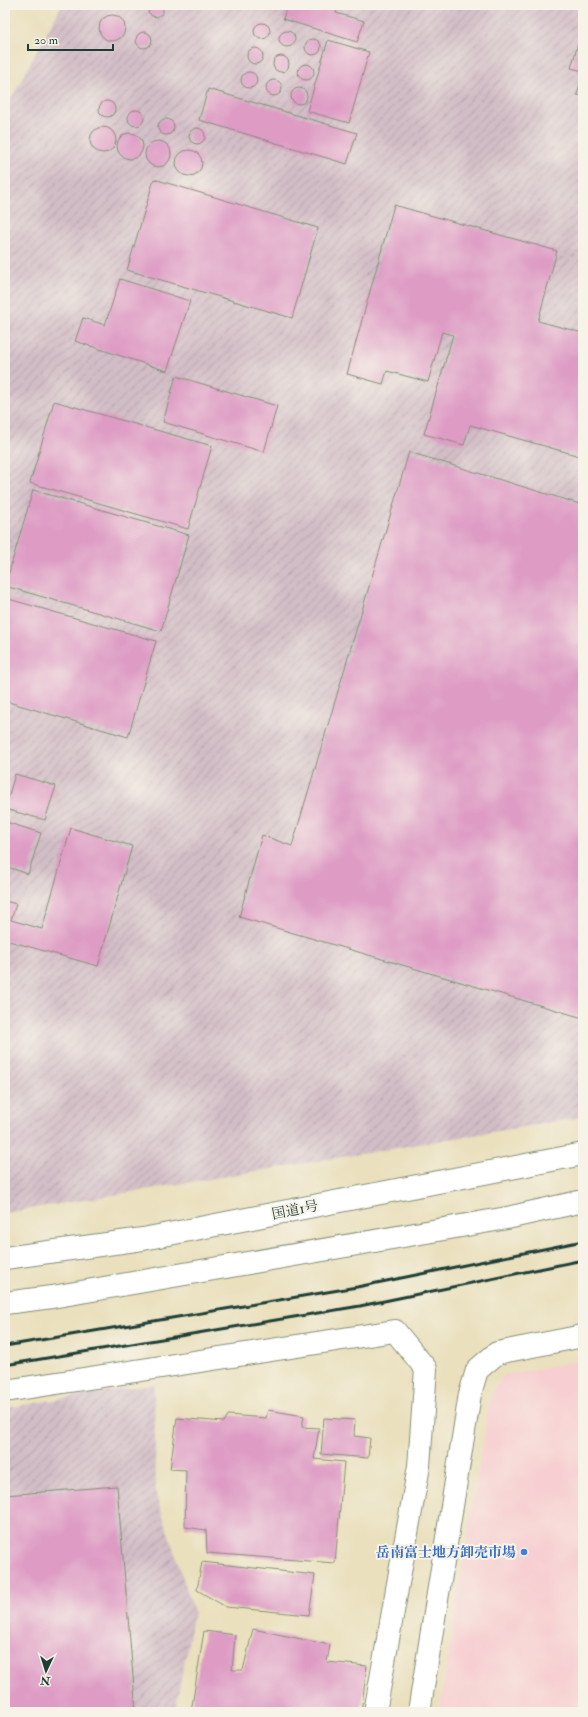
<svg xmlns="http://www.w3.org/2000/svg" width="588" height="1717" font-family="'IM FELL Double Pica','Noto Serif JP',serif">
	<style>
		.built { fill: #f7cfd2 }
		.industrial { fill: url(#industrial-furrows) }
		.building { fill: #de9cc5 }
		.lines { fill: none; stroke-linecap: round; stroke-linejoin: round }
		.street-casing { stroke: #848e78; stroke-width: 24 }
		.secondary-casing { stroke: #848e78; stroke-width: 24 }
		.highway-casing { stroke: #848e78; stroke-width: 24 }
		.street { stroke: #fff; stroke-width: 22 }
		.secondary { stroke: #fff; stroke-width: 22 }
		.highway { stroke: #fff; stroke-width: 22 }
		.rail { stroke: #1f3d34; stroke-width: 3 }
		.shop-dot { fill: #3f7fe0; stroke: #f7f3e8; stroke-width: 1.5 }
		.labels { text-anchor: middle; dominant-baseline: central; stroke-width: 4; stroke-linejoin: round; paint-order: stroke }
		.street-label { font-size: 14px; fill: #1f3d34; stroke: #f7f3e8 }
		.shop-label { font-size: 14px; font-weight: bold; fill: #366cbe; stroke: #f7f3e8; text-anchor: end }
	</style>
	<defs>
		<pattern id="industrial-furrows" width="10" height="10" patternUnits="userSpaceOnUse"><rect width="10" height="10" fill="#d2bdc6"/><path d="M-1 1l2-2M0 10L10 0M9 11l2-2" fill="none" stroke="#aa9ba2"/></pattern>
	</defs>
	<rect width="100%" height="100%" fill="#f7f3e8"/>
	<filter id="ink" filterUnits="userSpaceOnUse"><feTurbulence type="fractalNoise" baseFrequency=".025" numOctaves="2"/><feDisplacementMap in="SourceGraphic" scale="8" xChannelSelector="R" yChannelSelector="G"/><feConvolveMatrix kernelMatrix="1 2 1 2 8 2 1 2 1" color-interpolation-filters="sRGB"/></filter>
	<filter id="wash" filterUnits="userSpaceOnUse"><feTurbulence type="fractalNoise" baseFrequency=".012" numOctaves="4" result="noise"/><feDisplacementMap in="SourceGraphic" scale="16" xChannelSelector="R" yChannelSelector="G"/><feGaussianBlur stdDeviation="0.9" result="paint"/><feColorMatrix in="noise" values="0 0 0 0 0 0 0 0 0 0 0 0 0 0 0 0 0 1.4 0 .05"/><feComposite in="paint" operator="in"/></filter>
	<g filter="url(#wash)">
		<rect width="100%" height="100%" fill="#eae0bd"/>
		<polygon class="built" points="583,1360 583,1712 439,1712 491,1393 504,1375"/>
		<g class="industrial">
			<polygon points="62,5 583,5 583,1117 5,1213 5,110"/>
			<polygon points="154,1384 156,1495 194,1612 175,1712 5,1712 5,1408"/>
		</g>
		<g id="blocks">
			<g class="building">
				<polygon points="149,5 163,5 163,13 157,17 152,16 148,12"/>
				<polygon points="287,5 338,5 336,13 364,21 357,42 283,19"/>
				<circle cx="112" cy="28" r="13"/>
				<circle cx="262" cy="31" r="8"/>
				<circle cx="287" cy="39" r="8"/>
				<circle cx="144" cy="40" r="8"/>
				<polygon points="580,37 583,38 583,71 571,68"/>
				<circle cx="313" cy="47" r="8"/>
				<polygon points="328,40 369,52 349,123 307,111"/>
				<circle cx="255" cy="56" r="8"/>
				<circle cx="281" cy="64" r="8"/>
				<circle cx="306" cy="72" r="8"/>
				<circle cx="249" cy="80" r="8"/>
				<polygon points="583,73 583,96 577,95"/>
				<circle cx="274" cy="88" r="8"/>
				<circle cx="299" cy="96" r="8"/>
				<polygon points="208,89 357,133 347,164 199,120"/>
				<circle cx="107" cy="109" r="8"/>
				<circle cx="136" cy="118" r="8"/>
				<circle cx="166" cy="127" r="8"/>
				<circle cx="103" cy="140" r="13"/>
				<circle cx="197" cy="136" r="8"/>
				<circle cx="130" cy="146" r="13"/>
				<circle cx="158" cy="154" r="13"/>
				<circle cx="189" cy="163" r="13"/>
				<polygon points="154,179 318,228 292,318 127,270"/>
				<polygon points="394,205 557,251 538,321 583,333 583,457 470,425 464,445 424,434 453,335 442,332 428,382 387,371 383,384 347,374"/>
				<polygon points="120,279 190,301 167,371 75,341 83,318 105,325"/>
				<polygon points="176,376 277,406 264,452 163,422"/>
				<polygon points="54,401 212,446 188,529 30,483"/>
				<polygon points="409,452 583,505 583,1018 239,917 262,835 292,846"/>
				<polygon points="33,490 189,535 161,631 5,586"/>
				<polygon points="5,598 156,641 128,737 5,701"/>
				<polygon points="15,774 56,786 45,820 5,809"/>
				<polygon points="6,822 41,833 28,874 5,866"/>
				<polygon points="71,828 132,846 98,966 5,940 5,901 16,904 11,920 42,929"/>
				<polygon points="268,1410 304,1416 302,1427 319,1428 314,1459 344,1462 335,1563 207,1553 206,1530 185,1527 186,1470 170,1469 177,1418 224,1422 228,1415 266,1418"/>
				<polygon points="324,1418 355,1420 354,1436 370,1438 368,1458 321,1454"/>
				<polygon points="117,1486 136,1712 5,1712 5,1495"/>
				<polygon points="202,1562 315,1575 309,1615 226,1607 197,1590"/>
				<polygon points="253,1629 330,1645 327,1662 367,1666 361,1712 191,1712 204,1631 235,1635 232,1670 243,1670"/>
			</g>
		</g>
	</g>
	<g filter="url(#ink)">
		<use href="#blocks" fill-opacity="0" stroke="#848e78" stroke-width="1"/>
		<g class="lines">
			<defs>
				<polyline id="street" points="5,1391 395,1331 426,1369 419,1466 375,1712"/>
				<polyline id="secondary" points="419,1712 470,1394 477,1370 497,1353 583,1336"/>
				<g id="highway">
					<polyline points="5,1258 143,1239 583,1154"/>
					<polyline points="5,1303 52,1297 507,1218 583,1201"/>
				</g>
			</defs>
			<use href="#street" class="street-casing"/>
			<use href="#secondary" class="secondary-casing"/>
			<use href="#highway" class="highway-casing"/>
			<use href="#street" class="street"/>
			<use href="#secondary" class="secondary"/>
			<use href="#highway" class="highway"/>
			<g class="rail">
				<polyline points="5,1346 357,1287 583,1241"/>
				<polyline points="5,1365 360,1306 583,1260"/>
			</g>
		</g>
	</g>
	<circle class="shop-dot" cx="524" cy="1552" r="4"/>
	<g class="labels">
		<g class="street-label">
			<text transform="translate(295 1210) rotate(-11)">国道1号</text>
		</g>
		<g class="shop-label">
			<text x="516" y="1552">岳南富士地方卸売市場</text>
		</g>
	</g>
	<rect width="588" height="1717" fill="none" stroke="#f7f3e8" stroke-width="20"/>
	<g transform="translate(46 1671) rotate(184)" stroke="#f7f3e8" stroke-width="3" paint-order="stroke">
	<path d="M0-3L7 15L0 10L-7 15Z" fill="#1f3d34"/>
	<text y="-6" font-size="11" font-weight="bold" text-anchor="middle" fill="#1f3d34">N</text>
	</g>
	<path d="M28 44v6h85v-6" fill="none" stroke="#1f3d34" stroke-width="2"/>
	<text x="34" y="44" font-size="12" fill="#1f3d34" stroke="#f7f3e8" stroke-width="3" paint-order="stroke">20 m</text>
</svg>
